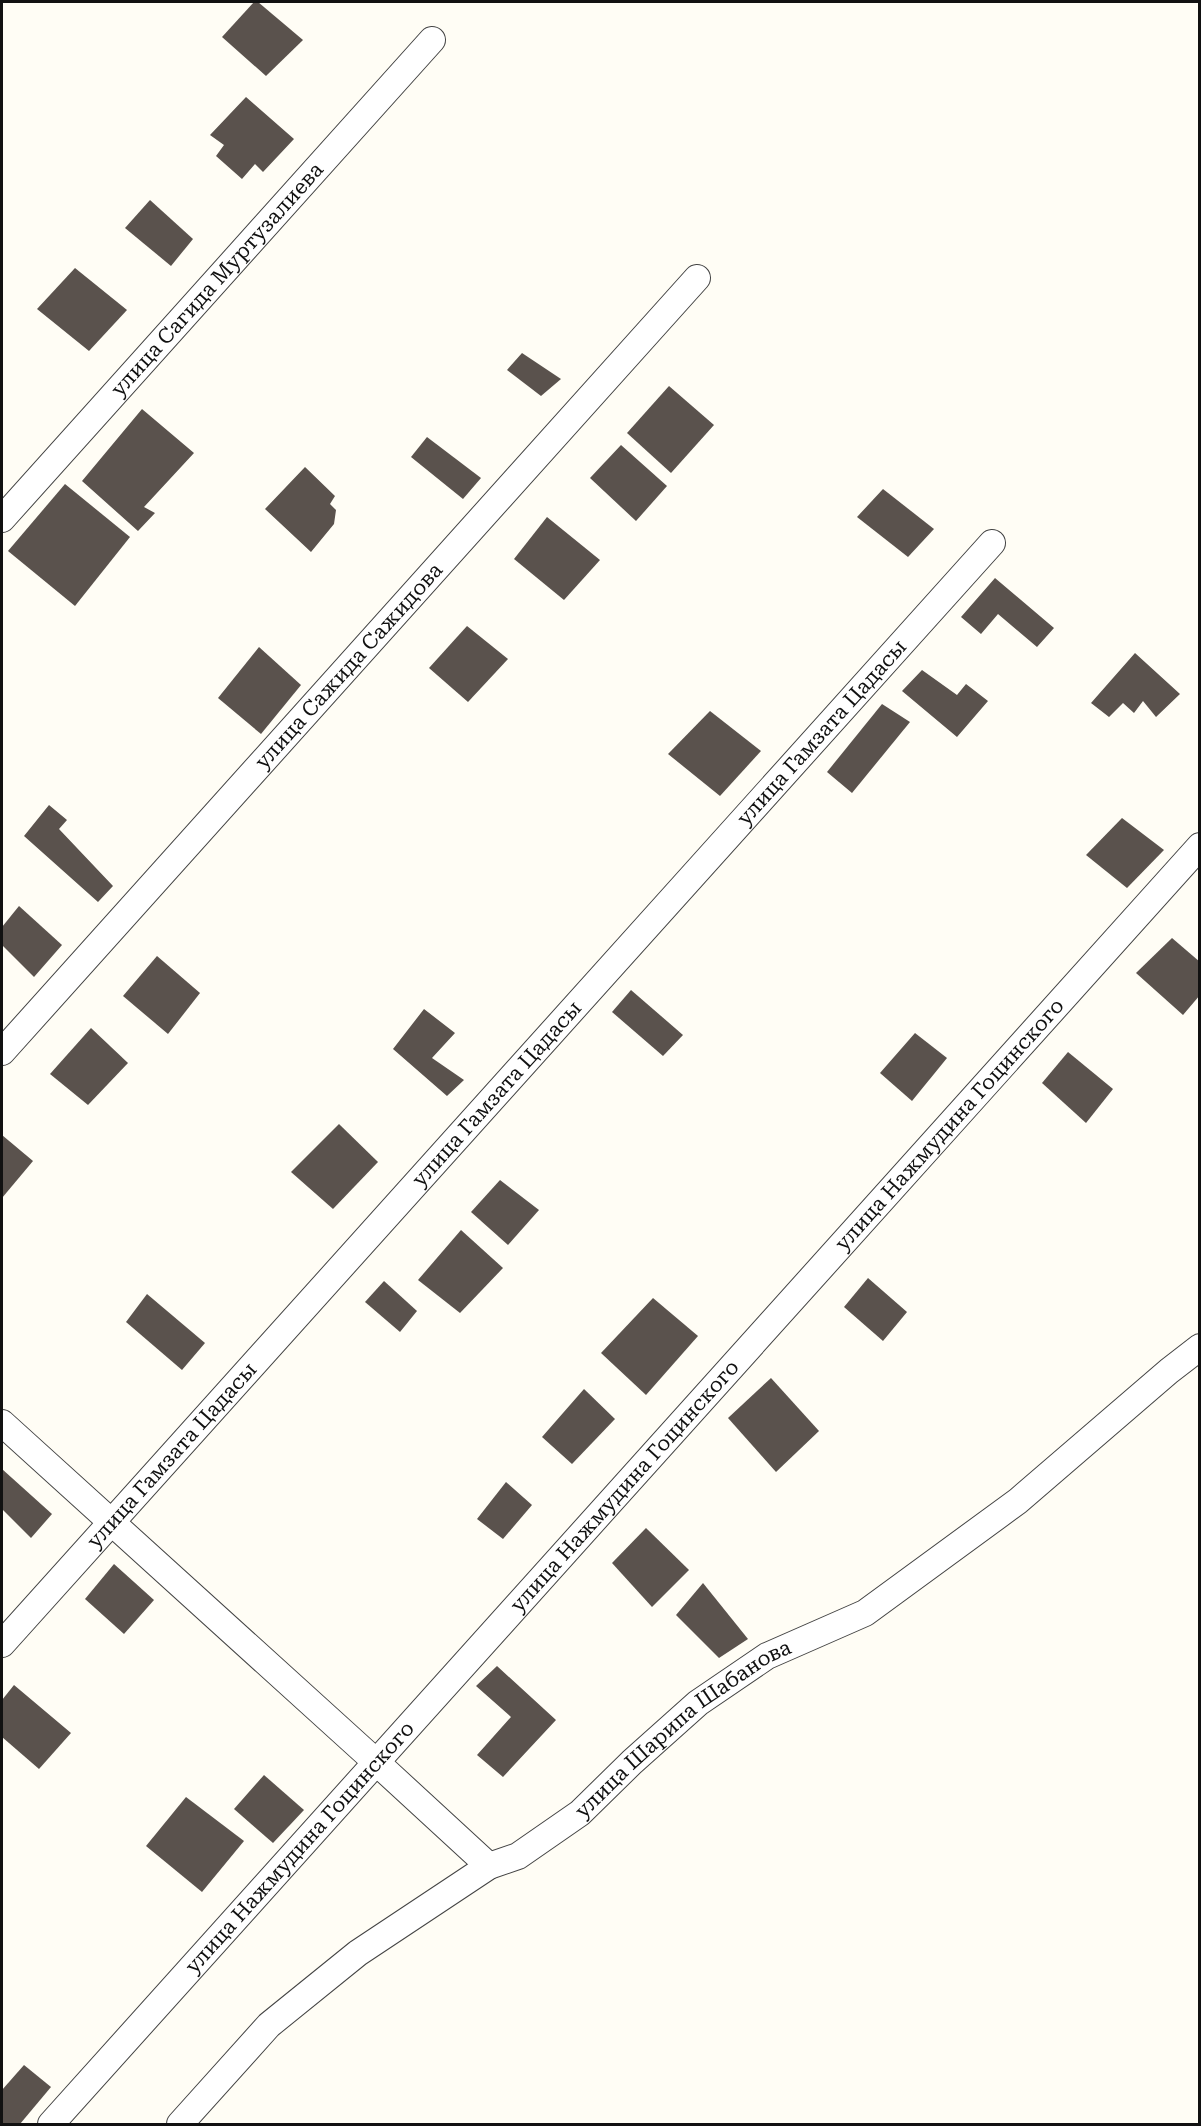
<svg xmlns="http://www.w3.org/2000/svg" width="1201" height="2126" font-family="'Roboto Serif',serif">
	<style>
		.building { fill: #5a524d }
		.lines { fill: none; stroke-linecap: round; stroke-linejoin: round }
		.minor-casing { stroke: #444; stroke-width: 28 }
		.minor { stroke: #fff; stroke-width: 26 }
		.labels { text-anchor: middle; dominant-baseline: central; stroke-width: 6; stroke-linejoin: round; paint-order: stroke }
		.street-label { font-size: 21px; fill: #111; stroke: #fff }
	</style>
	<rect width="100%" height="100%" fill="#fffdf5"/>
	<g class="building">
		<polygon points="254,2 258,2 303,40 266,76 222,37"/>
		<polygon points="246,97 294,139 263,172 255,164 242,179 216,156 224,145 210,135"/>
		<polygon points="150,200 193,239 171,266 125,228"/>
		<polygon points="75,268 127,310 89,351 37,309"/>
		<polygon points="522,353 561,379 541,396 507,370"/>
		<polygon points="669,386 714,425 671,473 627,433"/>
		<polygon points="142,409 194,453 144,507 155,513 138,531 82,481"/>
		<polygon points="427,437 481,478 463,499 411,457"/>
		<polygon points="621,445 667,486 636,521 590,478"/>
		<polygon points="305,467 335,496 330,504 336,510 334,524 311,552 265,509"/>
		<polygon points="65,484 130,537 75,606 8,551"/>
		<polygon points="883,489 934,529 908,557 857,517"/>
		<polygon points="547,517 600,560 564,600 514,559"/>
		<polygon points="995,578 1054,628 1037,647 998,614 981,634 961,617"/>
		<polygon points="467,626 508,659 468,702 429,668"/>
		<polygon points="259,647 301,685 261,734 218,698"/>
		<polygon points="1135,653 1180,694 1156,717 1143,701 1134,713 1123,703 1109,717 1091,703"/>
		<polygon points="922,670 957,695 966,684 988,701 957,737 902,691"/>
		<polygon points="882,704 910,722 852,793 827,772"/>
		<polygon points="710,711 761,751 720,796 668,754"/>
		<polygon points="49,805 67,820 59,829 113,886 98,902 24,836"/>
		<polygon points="1122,818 1164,850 1127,888 1086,855"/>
		<polygon points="19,906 62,945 34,977 2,945 2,927"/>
		<polygon points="1172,938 1200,962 1200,995 1183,1015 1136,973"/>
		<polygon points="157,956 200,993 168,1034 123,996"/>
		<polygon points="631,990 683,1035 663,1056 612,1012"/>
		<polygon points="424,1009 455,1033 432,1058 464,1080 447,1096 393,1049"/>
		<polygon points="91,1028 128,1063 88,1105 50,1074"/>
		<polygon points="915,1033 947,1058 912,1101 880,1073"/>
		<polygon points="1068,1052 1113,1089 1086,1123 1042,1083"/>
		<polygon points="339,1124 378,1162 333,1209 291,1172"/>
		<polygon points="2,1135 33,1161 2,1198"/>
		<polygon points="500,1180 539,1210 508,1245 471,1212"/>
		<polygon points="461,1230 503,1268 460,1313 418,1280"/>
		<polygon points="868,1278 907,1312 883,1341 844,1307"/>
		<polygon points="384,1281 417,1311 400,1332 365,1302"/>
		<polygon points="147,1294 205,1343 182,1370 126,1322"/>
		<polygon points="653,1298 698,1336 646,1395 601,1353"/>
		<polygon points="771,1378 819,1431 776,1472 728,1418"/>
		<polygon points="584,1389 615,1419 572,1464 542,1437"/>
		<polygon points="2,1469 52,1514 31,1538 2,1509"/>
		<polygon points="506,1482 532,1505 503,1539 477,1519"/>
		<polygon points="646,1528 689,1570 652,1607 612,1563"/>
		<polygon points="114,1564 154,1600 124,1634 85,1599"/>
		<polygon points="703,1583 748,1639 719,1658 676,1615"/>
		<polygon points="497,1666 556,1720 503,1777 477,1755 511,1717 476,1686"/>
		<polygon points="14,1685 71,1733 39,1769 2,1737 2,1700"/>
		<polygon points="264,1775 304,1810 273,1843 234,1809"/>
		<polygon points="186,1797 244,1841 202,1892 146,1846"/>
		<polygon points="24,2065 51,2087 20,2124 2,2124 2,2090"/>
	</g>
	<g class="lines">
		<defs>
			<g id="minor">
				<path id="s1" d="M2,519L432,40"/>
				<path id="s2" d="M2,1052L697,278"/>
				<polyline points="2,1423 376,1762 489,1866"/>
				<path id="s3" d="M2,1644L992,543"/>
				<path id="s4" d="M51,2124L1200,846"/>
				<path id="s5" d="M180,2124L269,2025L358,1953L489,1866L518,1856L580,1813L632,1762L698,1703L767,1656L865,1613L1018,1501L1169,1371L1200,1347"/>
			</g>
		</defs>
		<use href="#minor" class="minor-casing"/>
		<use href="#minor" class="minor"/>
	</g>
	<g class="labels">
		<g class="street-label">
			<text stroke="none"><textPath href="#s1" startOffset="322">улица Сагида Муртузалиева</textPath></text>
			<text stroke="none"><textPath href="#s2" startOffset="519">улица Сажида Сажидова</textPath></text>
			<text stroke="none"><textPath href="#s3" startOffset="1226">улица Гамзата Цадасы</textPath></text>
			<text stroke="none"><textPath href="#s3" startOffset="740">улица Гамзата Цадасы</textPath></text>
			<text stroke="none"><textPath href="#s4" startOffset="1344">улица Нажмудина Гоцинского</textPath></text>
			<text stroke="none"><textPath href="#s3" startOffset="254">улица Гамзата Цадасы</textPath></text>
			<text stroke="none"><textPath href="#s4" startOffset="858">улица Нажмудина Гоцинского</textPath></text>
			<text stroke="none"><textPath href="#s5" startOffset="645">улица Шарипа Шабанова</textPath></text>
			<text stroke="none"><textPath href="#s4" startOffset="372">улица Нажмудина Гоцинского</textPath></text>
		</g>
	</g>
	<rect width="1201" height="2126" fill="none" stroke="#111111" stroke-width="6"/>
</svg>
